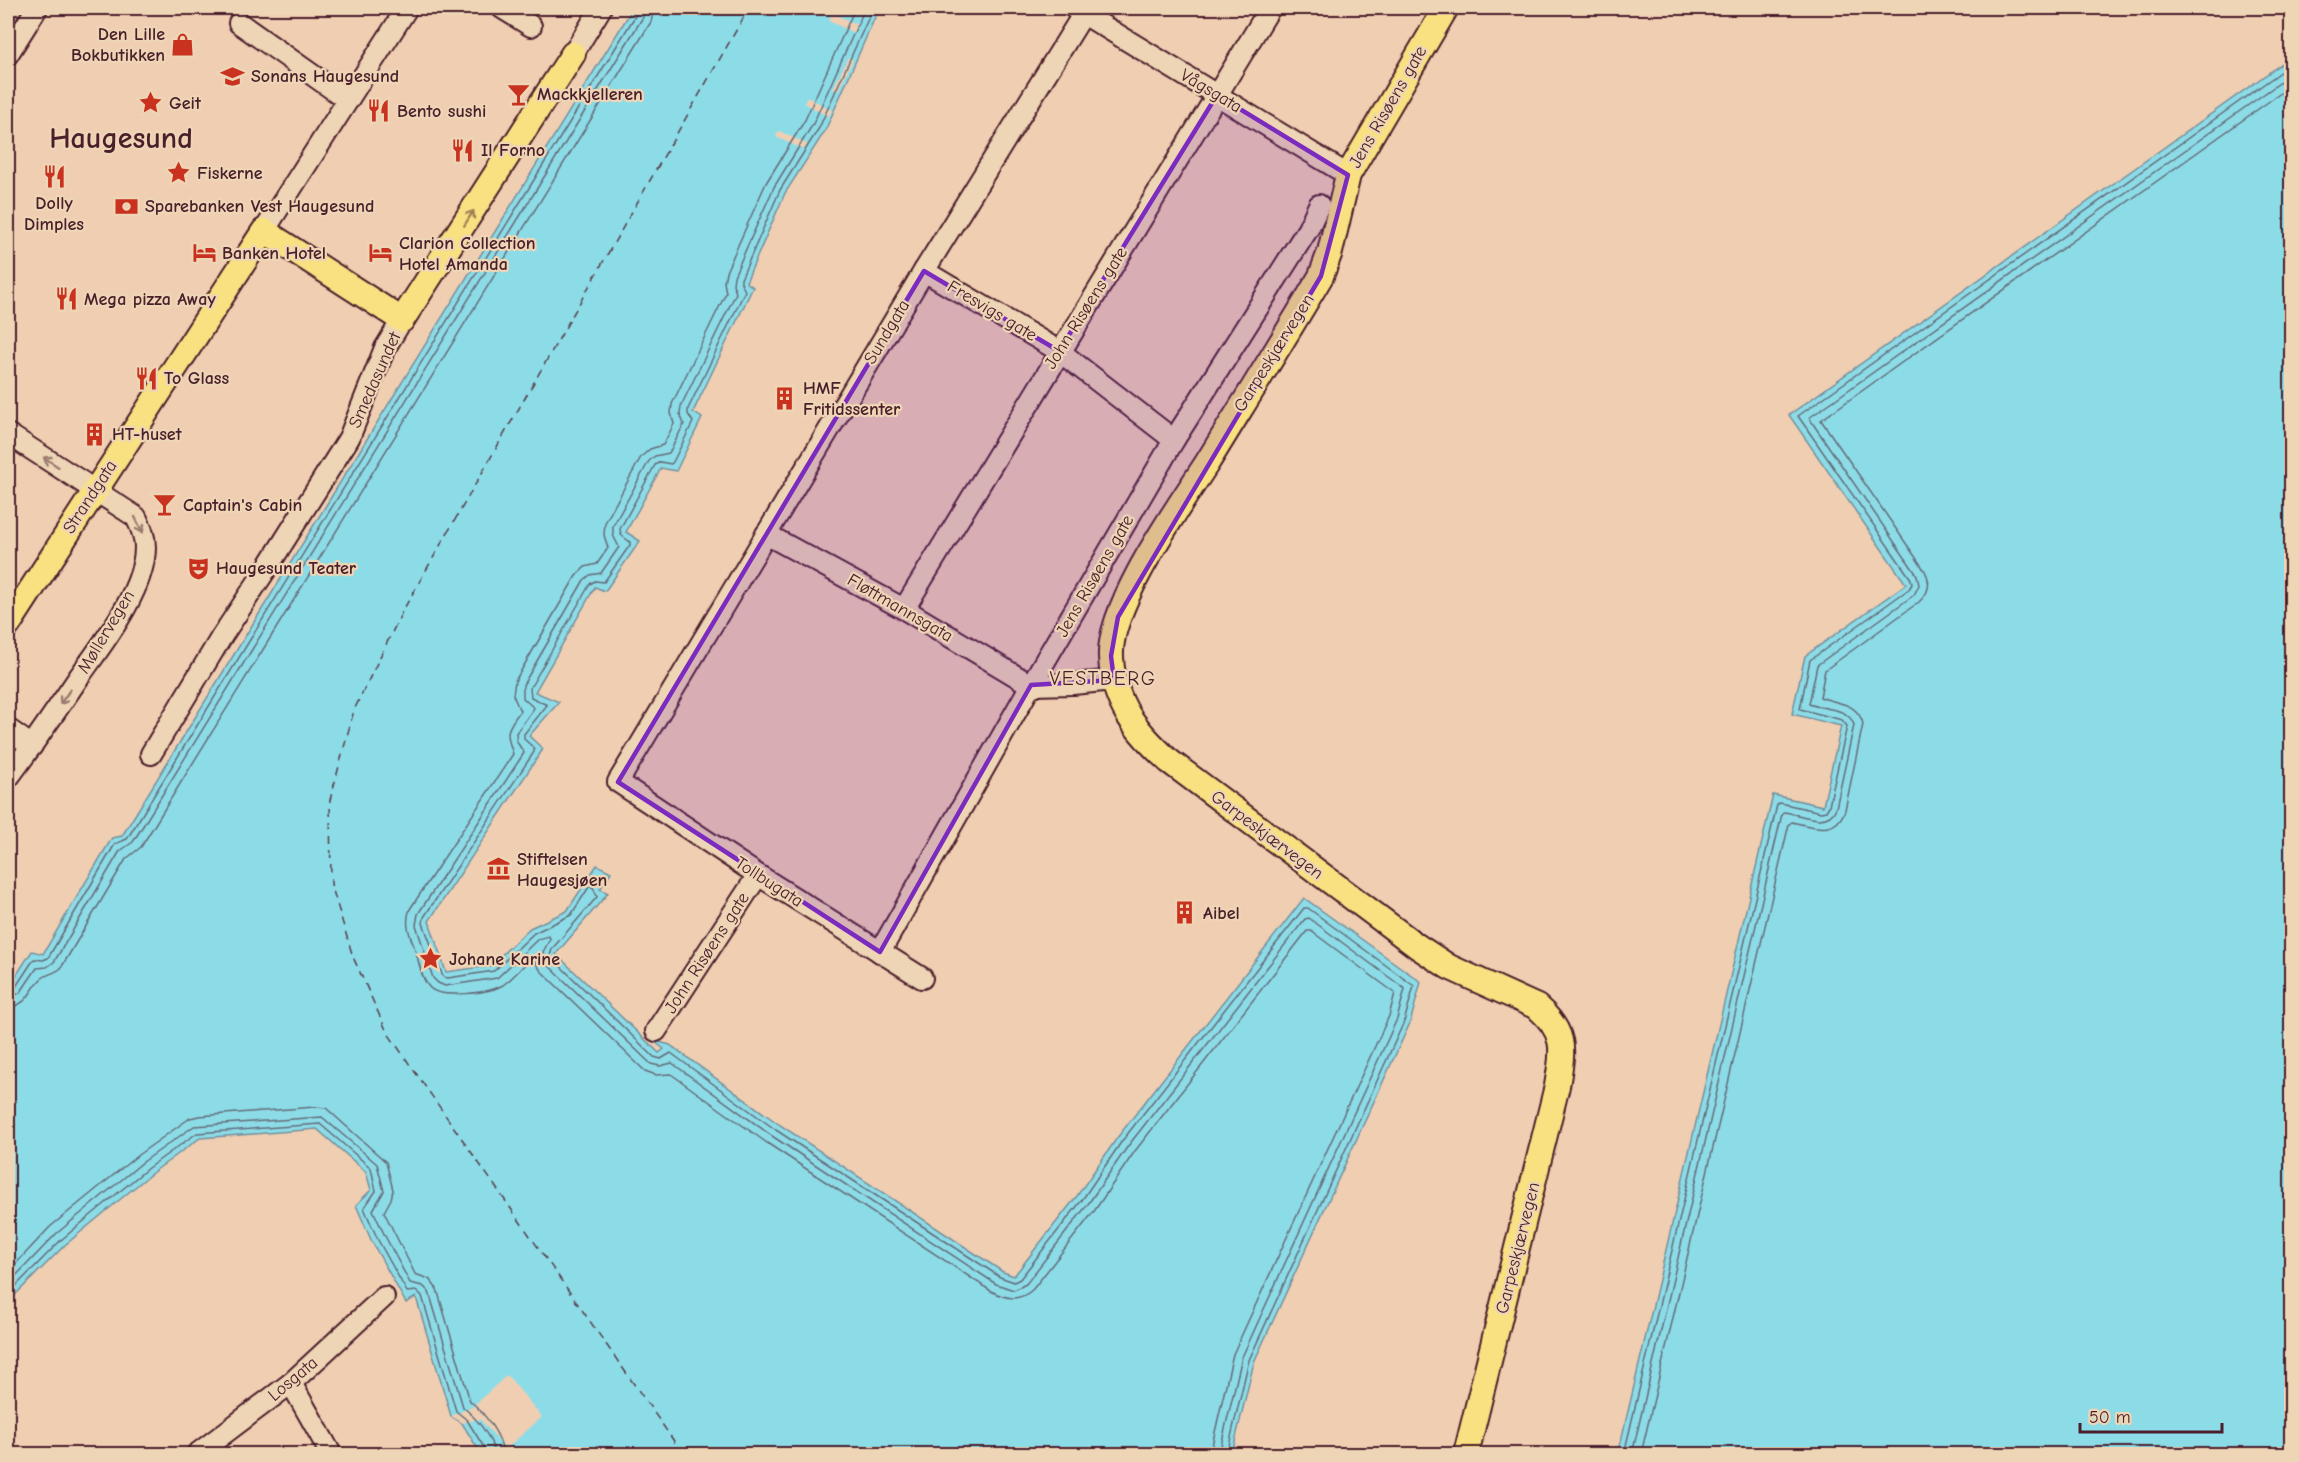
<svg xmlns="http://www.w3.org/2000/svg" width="2299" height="1462" font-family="'Comic Neue',sans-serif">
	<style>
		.water { fill: #8cdce8; stroke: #72909c; stroke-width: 1.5 }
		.pier { fill: #f0ceb2 }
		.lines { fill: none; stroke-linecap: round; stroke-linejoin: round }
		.shore { stroke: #646b77; stroke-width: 1.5 }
		.ferry { stroke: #543b47; stroke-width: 1.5; stroke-dasharray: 8 6; stroke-linecap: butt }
		.minor-casing { stroke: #4a1f2b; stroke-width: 24 }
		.major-casing { stroke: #4a1f2b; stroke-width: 28 }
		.minor { stroke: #eed5b5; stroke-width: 20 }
		.major { stroke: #f9e181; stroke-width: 24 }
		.oneway { stroke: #a28056 }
		.oneway2 { stroke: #9c7a70 }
		.marked { fill: #7b2cbf; fill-opacity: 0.2; stroke: #7b2cbf; stroke-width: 4.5; stroke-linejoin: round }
		.labels { text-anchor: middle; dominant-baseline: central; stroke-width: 4.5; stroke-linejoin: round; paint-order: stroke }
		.poi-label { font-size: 18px; font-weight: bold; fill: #4a1f2b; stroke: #eed5b5; text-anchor: start }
		.street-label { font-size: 18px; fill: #4a1f2b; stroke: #eed5b5 }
		.neighbourhood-label { font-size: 20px; letter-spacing: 1.5px; fill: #4a1f2b; stroke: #eed5b5 }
		.town-label { font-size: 30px; font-weight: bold; fill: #4a1f2b; stroke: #eed5b5 }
	</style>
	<rect width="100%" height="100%" fill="#f0ceb2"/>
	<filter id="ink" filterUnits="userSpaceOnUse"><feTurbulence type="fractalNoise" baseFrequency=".0167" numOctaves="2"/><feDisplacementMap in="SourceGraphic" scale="12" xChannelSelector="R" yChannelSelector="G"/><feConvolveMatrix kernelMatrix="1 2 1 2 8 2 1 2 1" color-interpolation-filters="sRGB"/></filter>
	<g filter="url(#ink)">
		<g class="water">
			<polygon points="633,8 879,8 825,131 785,193 746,282 753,287 693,412 702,418 676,471 661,468 626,532 640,541 605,591 595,587 535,692 559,702 529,736 543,749 429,921 446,972 490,966 530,928 567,911 597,865 611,872 600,889 608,893 556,954 659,1053 664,1049 652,1040 670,1045 780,1125 1003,1272 1014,1276 1077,1196 1117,1138 1304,898 1421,982 1410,1023 1254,1362 1232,1454 481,1454 462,1423 451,1416 416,1297 406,1303 372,1242 356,1205 371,1190 366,1172 317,1129 200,1138 152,1173 65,1245 8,1302 8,988 32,951 43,954 112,838 122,836"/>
			<polygon points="2291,57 2291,1454 1618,1454 1773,795 1823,806 1841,726 1792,714 1805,656 1906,584 1789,415"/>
		</g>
		<g class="pier">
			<polygon points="832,13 858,25 854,33 829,21"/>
			<polygon points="848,57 853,60 838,91 833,89"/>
			<polygon points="807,97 832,110 829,117 804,103"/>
			<polygon points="779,131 807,144 805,150 776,137"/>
			<polygon points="507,1375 542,1417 506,1449 480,1419 462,1423 451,1416 472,1407"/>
		</g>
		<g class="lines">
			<g class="shore">
				<path d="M855,8L805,120L766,183L726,272L724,282L726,293L672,404L671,413L674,424L663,445L650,449L641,457L605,523L604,535L608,548L597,564L585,567L576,576L515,681L513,695L520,711C506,730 505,732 513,754L410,909C404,923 410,936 415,949C419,961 421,979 430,988C441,999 490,993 503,985C513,978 521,968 530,959H533L541,971L645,1071L656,1075L671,1074L767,1143L991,1291C1006,1299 1020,1302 1033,1289L1095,1210L1135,1151L1307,931H1311L1395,993L1389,1016L1233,1354L1210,1454"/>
				<polyline points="865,8 813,124 774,187 734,276 733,284 736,293 681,406 680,414 684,424 669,453 655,456 649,461 613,526 613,535 619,547 601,573 590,575 584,580 523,685 523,698 534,708 516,733 517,742 524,753 418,914 416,925 433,978 438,983 445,986 497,978 538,939 549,936 550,939 543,952 546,963 651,1064 660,1066 672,1063 772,1136 996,1284 1014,1290 1026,1284 1088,1204 1128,1146 1305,919 1309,918 1405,989 1397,1019 1242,1357 1219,1454"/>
				<polyline points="873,8 819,128 780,190 741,279 741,283 745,291 688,409 688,414 693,422 673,462 671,464 660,462 655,465 620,529 621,535 630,542 630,545 604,582 595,581 590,584 530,688 531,697 547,705 524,734 524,739 534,748 534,752 424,917 423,923 443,977 448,978 494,971 534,933 571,915 589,887 593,887 597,897 552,949 550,956 654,1057 661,1059 671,1053 776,1130 1000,1277 1014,1282 1020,1279 1082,1200 1122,1141 1304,908 1308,908 1414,986 1404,1022 1249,1360 1227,1454"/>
				<polyline points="8,990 15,988 34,959 43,960 48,958 115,844 127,839 637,13 638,8"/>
				<polyline points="8,998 20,993 37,968 47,967 54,962 120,851 133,842 643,17 645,8"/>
				<path d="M8,1007C27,1006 29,992 40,980C45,974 55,974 61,968L126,859L141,847L651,22L654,8"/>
				<path d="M8,1272L50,1227L138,1155L190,1118L199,1116L315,1107L326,1108L386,1162L393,1190L391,1199L384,1212L415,1274L429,1279L437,1289L470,1401C484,1412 502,1436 503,1454"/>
				<path d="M8,1284L56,1234L143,1162L194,1126L322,1117L377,1164L384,1191L373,1210L385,1236L410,1283L423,1286L429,1292L463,1407C475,1417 493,1437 494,1454"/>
				<polyline points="8,1294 61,1240 148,1168 197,1133 320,1124 371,1168 376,1191 364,1208 378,1240 407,1292 417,1291 422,1296 456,1411 467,1420 485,1449 486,1454"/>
				<polyline points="1624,1454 1777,805 1780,803 1821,812 1826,811 1829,806 1847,726 1842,720 1800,709 1810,660 1909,589 1912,584 1911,579 1798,416 2292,64"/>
				<path d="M1632,1454L1782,814L1785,812C1802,815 1828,828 1836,808L1854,725C1849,707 1824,710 1809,704L1817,665L1914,595L1919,585L1917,575L1809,418L2292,74"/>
				<path d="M1641,1454L1789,824L1792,822C1813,827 1836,836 1845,810L1863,724C1858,702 1837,704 1820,697L1825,670L1919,602C1929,593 1931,582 1925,571L1821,420L2292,85"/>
			</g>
			<polyline class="ferry" points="683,1454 387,1032 353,957 331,884 330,800 354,710 402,612 749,8"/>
			<defs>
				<g id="minor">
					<polyline points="502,8 531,26"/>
					<polyline points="1074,8 1348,175"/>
					<polyline points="239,23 348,100"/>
					<polyline points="8,54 37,8"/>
					<polyline points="573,54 601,8"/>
					<polyline points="264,231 407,8"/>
					<polyline points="924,271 1059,351 1174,440"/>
					<path d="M8,434L136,517C141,527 145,536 145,547C145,590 103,643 79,677C56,711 33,745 8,778"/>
					<polyline points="766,534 904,609 1031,685"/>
					<polyline points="904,609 1270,8"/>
					<polyline points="1031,685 1073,684 1114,680"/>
					<polyline points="8,729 32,746"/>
					<polyline points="151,754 222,636 269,565 349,438 385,348 402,320"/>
					<polyline points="880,952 1031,685 1174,440 1308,229 1319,205"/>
					<polyline points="922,978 758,875 618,782 924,271 1087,8"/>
					<polyline points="656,1031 758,875"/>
					<polyline points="291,1383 331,1454"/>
					<polyline points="197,1454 291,1383 384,1297"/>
				</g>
				<g id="major">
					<path d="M1446,8L1348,175L1330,252L1321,276C1284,339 1245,401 1207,463C1178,508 1108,606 1111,657C1113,704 1137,732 1169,761L1417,946L1449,967L1537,1007C1567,1033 1563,1050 1557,1086L1466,1454"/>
					<polyline points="8,625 264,231 402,320 573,54"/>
				</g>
			</defs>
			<use href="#minor" class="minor-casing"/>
			<use href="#major" class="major-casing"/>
			<use href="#minor" class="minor"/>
			<use href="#major" class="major"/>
		</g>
		<defs><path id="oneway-shaft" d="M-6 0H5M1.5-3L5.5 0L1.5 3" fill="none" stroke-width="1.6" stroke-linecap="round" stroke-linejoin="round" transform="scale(1.5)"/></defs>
		<use class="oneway" href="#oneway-shaft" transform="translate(469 218) rotate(-58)"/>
		<g class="oneway2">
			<use href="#oneway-shaft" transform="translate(51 462) rotate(-147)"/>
			<use href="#oneway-shaft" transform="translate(139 525) rotate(64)"/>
			<use href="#oneway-shaft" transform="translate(65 697) rotate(124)"/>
		</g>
	</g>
	<path class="marked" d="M1217,95L1348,175L1321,276L1118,617L1111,656L1114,680L1031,685L880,952L618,782L924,271L1059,351Z"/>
	<defs>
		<symbol id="shop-bare" viewBox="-9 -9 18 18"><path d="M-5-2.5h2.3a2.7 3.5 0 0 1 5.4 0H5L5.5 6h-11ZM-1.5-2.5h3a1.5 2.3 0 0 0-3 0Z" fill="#c8321e" stroke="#eed5b5" stroke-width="2.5" paint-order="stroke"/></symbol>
		<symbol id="school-bare" viewBox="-9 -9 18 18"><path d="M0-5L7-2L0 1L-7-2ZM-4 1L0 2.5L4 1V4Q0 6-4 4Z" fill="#c8321e" stroke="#eed5b5" stroke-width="2.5" paint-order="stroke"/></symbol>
		<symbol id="bar-bare" viewBox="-9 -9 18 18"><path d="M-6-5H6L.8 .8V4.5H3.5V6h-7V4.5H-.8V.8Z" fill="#c8321e" stroke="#eed5b5" stroke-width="2.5" paint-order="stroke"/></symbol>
		<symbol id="sight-bare" viewBox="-9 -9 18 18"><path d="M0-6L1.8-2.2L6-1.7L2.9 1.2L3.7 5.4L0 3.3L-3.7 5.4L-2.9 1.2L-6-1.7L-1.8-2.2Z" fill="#c8321e" stroke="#eed5b5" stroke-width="2.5" paint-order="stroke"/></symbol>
		<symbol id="restaurant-bare" viewBox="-9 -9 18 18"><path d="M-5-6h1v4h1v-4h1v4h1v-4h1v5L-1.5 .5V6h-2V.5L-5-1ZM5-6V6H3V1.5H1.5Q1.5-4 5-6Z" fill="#c8321e" stroke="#eed5b5" stroke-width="2.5" paint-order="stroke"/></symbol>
		<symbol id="bank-bare" viewBox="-9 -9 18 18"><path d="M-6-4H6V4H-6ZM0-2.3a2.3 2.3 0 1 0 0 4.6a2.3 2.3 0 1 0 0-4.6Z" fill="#c8321e" stroke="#eed5b5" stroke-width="2.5" paint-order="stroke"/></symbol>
		<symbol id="hotel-bare" viewBox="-9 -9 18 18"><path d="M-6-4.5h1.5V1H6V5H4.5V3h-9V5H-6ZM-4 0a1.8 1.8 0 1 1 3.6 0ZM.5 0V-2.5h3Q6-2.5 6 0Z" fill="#c8321e" stroke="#eed5b5" stroke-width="2.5" paint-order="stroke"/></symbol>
		<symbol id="building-bare" viewBox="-9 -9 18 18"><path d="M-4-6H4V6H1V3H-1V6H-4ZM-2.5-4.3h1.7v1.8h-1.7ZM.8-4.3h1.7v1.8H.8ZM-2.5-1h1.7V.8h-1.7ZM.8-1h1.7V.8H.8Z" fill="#c8321e" stroke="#eed5b5" stroke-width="2.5" paint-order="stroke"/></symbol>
		<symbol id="theatre-bare" viewBox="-9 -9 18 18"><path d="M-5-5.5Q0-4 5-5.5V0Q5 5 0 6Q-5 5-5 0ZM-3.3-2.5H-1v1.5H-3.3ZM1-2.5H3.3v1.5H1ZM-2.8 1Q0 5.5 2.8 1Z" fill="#c8321e" stroke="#eed5b5" stroke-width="2.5" paint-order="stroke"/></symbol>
		<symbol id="museum-bare" viewBox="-9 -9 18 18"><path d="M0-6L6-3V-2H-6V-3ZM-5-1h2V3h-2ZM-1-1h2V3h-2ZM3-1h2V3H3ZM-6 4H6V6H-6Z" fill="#c8321e" stroke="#eed5b5" stroke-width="2.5" paint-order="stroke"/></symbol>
	</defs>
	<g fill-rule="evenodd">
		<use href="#shop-bare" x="166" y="28" width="33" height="33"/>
		<use href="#school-bare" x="216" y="60" width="33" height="33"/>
		<use href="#bar-bare" x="502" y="78" width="33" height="33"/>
		<use href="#sight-bare" x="134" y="86" width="33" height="33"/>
		<use href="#restaurant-bare" x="362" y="94" width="33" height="33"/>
		<use href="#restaurant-bare" x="446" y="134" width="33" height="33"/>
		<use href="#sight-bare" x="162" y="156" width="33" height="33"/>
		<use href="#restaurant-bare" x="38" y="160" width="33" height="33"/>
		<use href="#bank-bare" x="110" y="190" width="33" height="33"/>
		<use href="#hotel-bare" x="188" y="236" width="33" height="33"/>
		<use href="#hotel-bare" x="364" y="236" width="33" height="33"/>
		<use href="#restaurant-bare" x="50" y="282" width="33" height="33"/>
		<use href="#restaurant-bare" x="130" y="362" width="33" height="33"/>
		<use href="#building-bare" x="768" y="382" width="33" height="33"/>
		<use href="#building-bare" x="78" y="418" width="33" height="33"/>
		<use href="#bar-bare" x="148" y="488" width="33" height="33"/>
		<use href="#theatre-bare" x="182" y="552" width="33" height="33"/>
		<use href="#museum-bare" x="482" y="852" width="33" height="33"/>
		<use href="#building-bare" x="1168" y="896" width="33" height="33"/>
		<use href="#sight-bare" x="414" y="942" width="33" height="33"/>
	</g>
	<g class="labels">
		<g class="poi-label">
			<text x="165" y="34" text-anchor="end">Den Lille<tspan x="165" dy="21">Bokbutikken</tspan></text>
			<text x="251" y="76">Sonans Haugesund</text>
			<text x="537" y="94">Mackkjelleren</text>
			<text x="169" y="103">Geit</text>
			<text x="397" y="111">Bento sushi</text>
			<text x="481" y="150">Il Forno</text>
			<text x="197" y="173">Fiskerne</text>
			<text x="54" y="203" text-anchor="middle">Dolly<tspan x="54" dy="21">Dimples</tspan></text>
			<text x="145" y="206">Sparebanken Vest Haugesund</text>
			<text x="399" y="243">Clarion Collection<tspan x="399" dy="21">Hotel Amanda</tspan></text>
			<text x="222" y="253">Banken Hotel</text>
			<text x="84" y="299">Mega pizza Away</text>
			<text x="164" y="378">To Glass</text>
			<text x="803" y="388">HMF<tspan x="803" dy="21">Fritidssenter</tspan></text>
			<text x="112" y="434">HT-huset</text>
			<text x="183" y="505">Captain's Cabin</text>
			<text x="216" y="568">Haugesund Teater</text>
			<text x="517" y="859">Stiftelsen<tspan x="517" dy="21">Haugesjøen</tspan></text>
			<text x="1203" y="913">Aibel</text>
			<text x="449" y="959">Johane Karine</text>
		</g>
		<g class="street-label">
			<text transform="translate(1211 91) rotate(31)">Vågsgata</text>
			<text transform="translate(1388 107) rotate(-60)">Jens Risøens gate</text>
			<text transform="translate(1086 308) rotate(-58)">John Risøens gate</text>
			<text transform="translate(992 311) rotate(31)">Fresvigs gate</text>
			<text transform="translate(887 332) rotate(-59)">Sundgata</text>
			<text transform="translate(1274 353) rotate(-58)">Garpeskjærvegen</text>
			<text transform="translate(375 380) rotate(-66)">Smedasundet</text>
			<text transform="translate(90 497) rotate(-57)">Strandgata</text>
			<text transform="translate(1095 576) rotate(-60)">Jens Risøens gate</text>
			<text transform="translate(900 608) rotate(30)">Fløttmannsgata</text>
			<text transform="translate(106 632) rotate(-59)">Møllervegen</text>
			<text transform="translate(1267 835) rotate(37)">Garpeskjærvegen</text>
			<text transform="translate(769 882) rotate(33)">Tollbugata</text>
			<text transform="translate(707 953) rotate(-57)">John Risøens gate</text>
			<text transform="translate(1518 1248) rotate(-76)">Garpeskjærvegen</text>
			<text transform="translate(293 1379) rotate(-40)">Losgata</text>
		</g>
		<g class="neighbourhood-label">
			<text x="1103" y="678">VESTBERG</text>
		</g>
		<g class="town-label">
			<text x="121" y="138">Haugesund</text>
		</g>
	</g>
	<rect width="2299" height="1462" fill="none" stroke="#eed5b5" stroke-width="30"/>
	<rect x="15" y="15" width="2269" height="1432" fill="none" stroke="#4a1f2b" stroke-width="2" filter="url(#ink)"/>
	<path d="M2080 1423v9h142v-9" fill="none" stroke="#4a1f2b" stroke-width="3"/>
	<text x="2089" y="1423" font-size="18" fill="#4a1f2b" stroke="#eed5b5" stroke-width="4.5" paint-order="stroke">50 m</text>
</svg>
